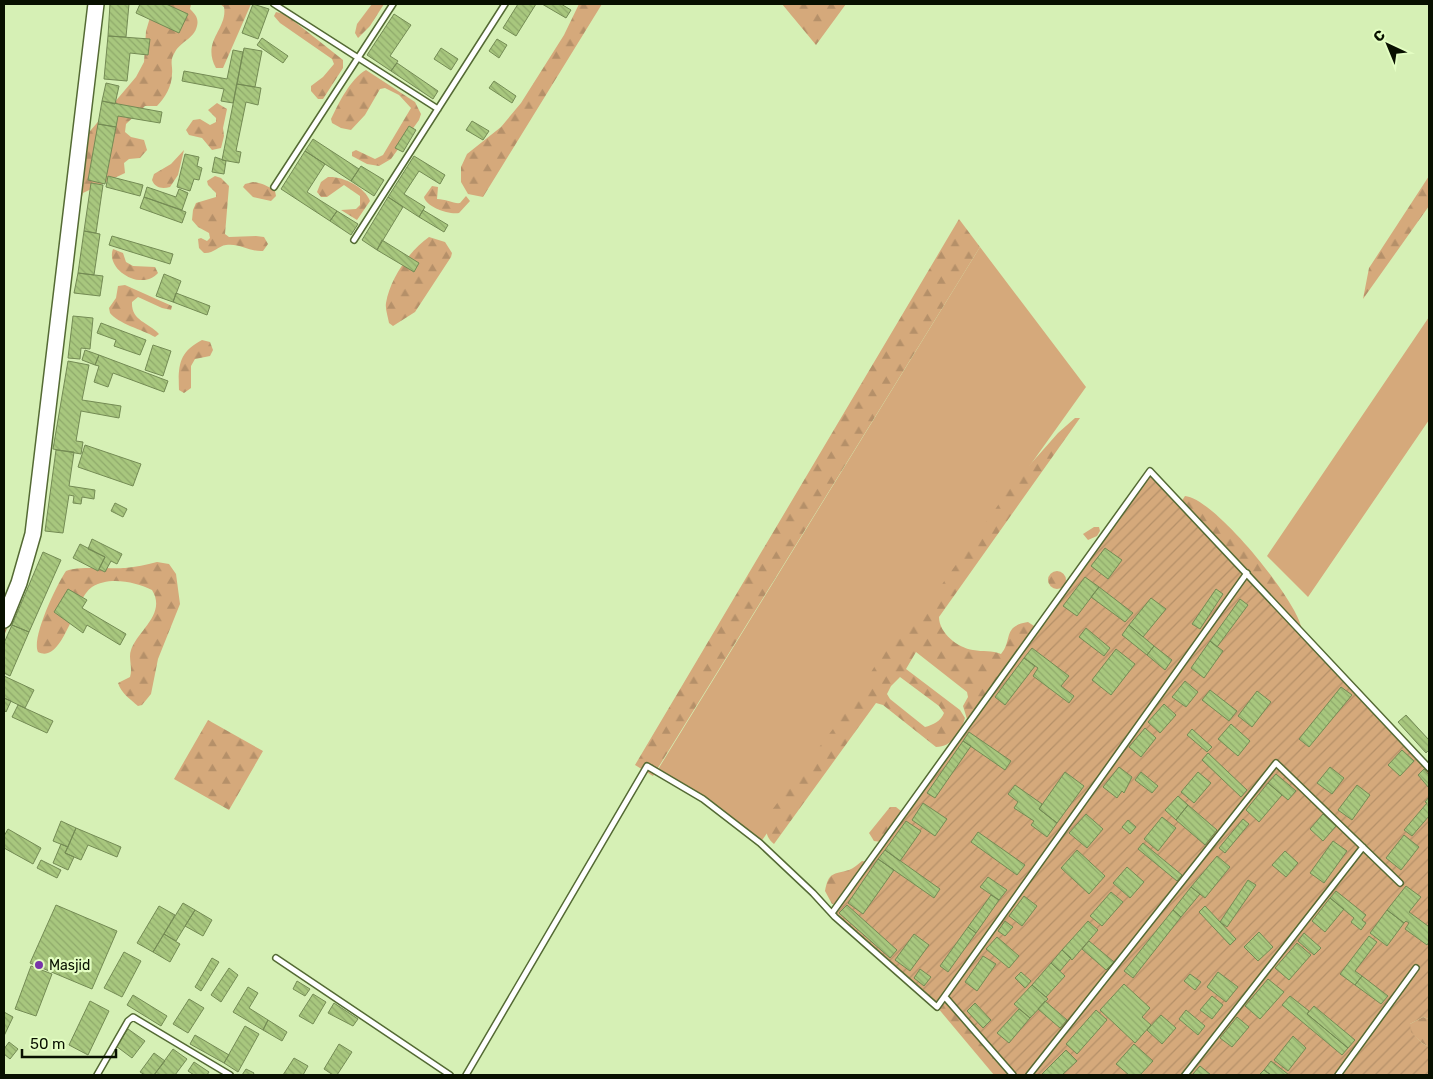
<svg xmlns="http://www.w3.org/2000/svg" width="1433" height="1079" viewBox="0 0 1433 1079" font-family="Rubik,sans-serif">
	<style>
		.grass { fill: #d5a97b }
		.forest { fill: url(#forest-firs); fill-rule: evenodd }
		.garden { fill: url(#garden-furrows) }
		.building { fill: url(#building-back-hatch); stroke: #748b54 }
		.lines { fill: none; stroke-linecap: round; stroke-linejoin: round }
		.service-casing { stroke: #546a34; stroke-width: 8 }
		.secondary-casing { stroke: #546a34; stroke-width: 18 }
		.service { stroke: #fff; stroke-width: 5 }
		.secondary { stroke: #fff; stroke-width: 15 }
		.poi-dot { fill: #7835a9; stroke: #e3fdc2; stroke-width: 2 }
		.labels { text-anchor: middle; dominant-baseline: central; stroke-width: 4.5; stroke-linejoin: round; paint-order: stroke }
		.poi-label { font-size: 14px; fill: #081000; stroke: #e3fdc2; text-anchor: start }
	</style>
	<defs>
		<pattern id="forest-firs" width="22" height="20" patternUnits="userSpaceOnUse" patternTransform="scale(1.25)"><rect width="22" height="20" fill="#d5a97b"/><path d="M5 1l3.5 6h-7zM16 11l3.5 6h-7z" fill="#b59069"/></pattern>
		<pattern id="garden-furrows" width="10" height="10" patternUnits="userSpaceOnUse" patternTransform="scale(1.25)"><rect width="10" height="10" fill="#d5a97b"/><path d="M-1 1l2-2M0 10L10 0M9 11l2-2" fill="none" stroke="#b59069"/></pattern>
		<pattern id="building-back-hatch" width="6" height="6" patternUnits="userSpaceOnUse" patternTransform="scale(1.25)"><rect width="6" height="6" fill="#a8c77e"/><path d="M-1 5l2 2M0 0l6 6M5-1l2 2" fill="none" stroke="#8faa6b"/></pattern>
	</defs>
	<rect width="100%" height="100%" fill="#d6f0b5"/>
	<!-- grass -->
	<path class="grass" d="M 980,247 L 1086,387 L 760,843 L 703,799 L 657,771 Z
		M 1429,317 L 1429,420 L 1308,597 L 1267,556 Z"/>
	<!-- forest -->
	<path class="forest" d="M 154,4 L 191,4 L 190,9 C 195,14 199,18 197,26 C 194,39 181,41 175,52 C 169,61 173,65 172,74 C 172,86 165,98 157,106 L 145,106 L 126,124 L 125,132 L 131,137 L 144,140 L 147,150 L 140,158 L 129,159 L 124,163 L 125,173 L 83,193 L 80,203 L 62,359 L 39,535 L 35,557 L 4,636 L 4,603 L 29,538 L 85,137 L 136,77 L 144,62 L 146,31 Z
		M 220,4 L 251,4 L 223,68 L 216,68 C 201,41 228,29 224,7 Z
		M 372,4 L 384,4 L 370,26 L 358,38 L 355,33 L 357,24 Z
		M 579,4 L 602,4 L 483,197 L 468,194 L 461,182 L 461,167 L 467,154 L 501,127 L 521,103 L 564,35 Z
		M 782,4 L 846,4 L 816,45 Z
		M 276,12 L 285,14 L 343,60 L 343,68 L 323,99 L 318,99 L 311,91 L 311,86 L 323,77 L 334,64 L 332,59 L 280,23 L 274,16 Z
		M 366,70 L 415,102 L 421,114 L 419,120 L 391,159 L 379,166 L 367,164 L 352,156 L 352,152 L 356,150 L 375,159 L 383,155 L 411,108 L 399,95 L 385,88 L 380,89 L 365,115 L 351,130 L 341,128 L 332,123 L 331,119 C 339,103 350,79 366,70 Z
		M 217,103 L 227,109 L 223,128 L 224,136 L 221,148 L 212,150 L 202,138 L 189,135 L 186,130 L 193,120 L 200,119 L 210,125 L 216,122 L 216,118 L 208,110 Z
		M 184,150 L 178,175 L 170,187 C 162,189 155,188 152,180 L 154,174 L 171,164 Z
		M 215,176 L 221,178 L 229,186 L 225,234 L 229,237 L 256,236 L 264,237 L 268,244 L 263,251 C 250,252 240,243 226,245 C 218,246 213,254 204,253 L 199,248 L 198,239 L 201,238 L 207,241 L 210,238 L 209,233 L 198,227 L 192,220 L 193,210 L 196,203 L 216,197 L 216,193 L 208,185 L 207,181 Z
		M 1429,176 L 1429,206 L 1363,299 L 1369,268 Z
		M 328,177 C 343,176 365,187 370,201 L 357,220 L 341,210 L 356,209 L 360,205 L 360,196 L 344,185 L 327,197 L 321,197 L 317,192 L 321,182 Z
		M 253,182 C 262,183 267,186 275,191 L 276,196 L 271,201 L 253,197 L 243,187 L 245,184 Z
		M 432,186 L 438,187 L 437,199 C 446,199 454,204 460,203 L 466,196 L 470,201 L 459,213 C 449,215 426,207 424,197 Z
		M 959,219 L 980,247 L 653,776 L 635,765 Z
		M 429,237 L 445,242 L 452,253 L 451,257 L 415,312 L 393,326 L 389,323 C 388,317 385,309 386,303 C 390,279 409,251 429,237 Z
		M 113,249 L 123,253 L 126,262 L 133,266 L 155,267 L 158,273 C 141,292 105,269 113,249 Z
		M 125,285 L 172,306 L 171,310 L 162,308 L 138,297 L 132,302 C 131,321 148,322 159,334 L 155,337 C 143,330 117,323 110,313 L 109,308 L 116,298 L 118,286 Z
		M 202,340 L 210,342 L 213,350 L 210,356 L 195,359 L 191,366 L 191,388 L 184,393 L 179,390 C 178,365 179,352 202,340 Z
		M 1075,418 L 1080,418 L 939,617 C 939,633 958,648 973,650 C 983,652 992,650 1001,654 C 1013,640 1002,626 1028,622 L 1034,626 L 1037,634 L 972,724 L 967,719 L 963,706 L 968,697 L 967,692 L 916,652 L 906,669 L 960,710 L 965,718 C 961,732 952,747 936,747 L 883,705 L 876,703 L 774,844 C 762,834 766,822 772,810 L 848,709 L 883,653 L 926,607 L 1013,484 L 1058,433 ZM 900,677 L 939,706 L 944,713 C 941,721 933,725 925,727 L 890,699 L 887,694 L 891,686 Z
		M 1185,496 C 1214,498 1294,597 1301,626 L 1295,631 L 1178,507 Z
		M 1094,527 L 1099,527 L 1100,531 L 1097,536 L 1088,540 L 1083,534 Z
		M 157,562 L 169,564 L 176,574 L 180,604 L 158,659 L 151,694 L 142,705 L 138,706 C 130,699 121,693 118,683 L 130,677 C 133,668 128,658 131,650 C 137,631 167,614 152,590 C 136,582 109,576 92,587 C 74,599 63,665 38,652 C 31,638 57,584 66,571 C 76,566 110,569 125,568 C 136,567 146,565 157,562 Z
		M1048 580a9 9 0 1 1 18 0a9 9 0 1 1-18 0Z
		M 208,720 L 263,751 L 229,810 L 174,779 Z
		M 890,807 L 896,807 L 901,811 L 902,818 C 895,829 889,844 874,841 L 869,833 Z
		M 862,861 L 872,863 L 841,904 L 832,904 L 825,891 C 829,871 833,875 849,870 C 854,868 858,864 862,861 Z
		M 945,997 L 1013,1075 L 994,1075 L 937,1007 Z
		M 1423,1017 L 1429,1019 L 1429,1047 L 1422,1043 L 1410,1032 L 1410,1024 Z"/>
	<!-- garden -->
	<path class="garden" d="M 1150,471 L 1429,768 L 1429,1019 L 1423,1017 L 1410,1024 L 1411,1032 L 1422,1043 L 1429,1047 L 1429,1075 L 1013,1075 L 945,998 L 937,1007 L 832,913 Z"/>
	<!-- building -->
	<path class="building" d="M 110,4 L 129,4 L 126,37 L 108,36 Z
		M 140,4 L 166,4 L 188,14 L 179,33 L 136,13 Z
		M 253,4 L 269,9 L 258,39 L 242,33 Z
		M 518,4 L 536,4 L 516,36 L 503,28 Z
		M 542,4 L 561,4 L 571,10 L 566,18 Z
		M 394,14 L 411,25 L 390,56 L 398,61 L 391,71 L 367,55 Z
		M 108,36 L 150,39 L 148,55 L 130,53 L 127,81 L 104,79 Z
		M 262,38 L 288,56 L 283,63 L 257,45 Z
		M 497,39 L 507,45 L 499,58 L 489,51 Z
		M 244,48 L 262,51 L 255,87 L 237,84 Z
		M 441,48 L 458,59 L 451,70 L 434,59 Z
		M 233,50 L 243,52 L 233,103 L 221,101 L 224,89 L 182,81 L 184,71 L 227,79 Z
		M 397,63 L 438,91 L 433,99 L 391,71 Z
		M 494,81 L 516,96 L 512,103 L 489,88 Z
		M 106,83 L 119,86 L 115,104 L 102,101 Z
		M 237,84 L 261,88 L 258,105 L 246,102 L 236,151 L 241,152 L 239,163 L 222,160 Z
		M 102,101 L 162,112 L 160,123 L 118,116 L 116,127 L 98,124 Z
		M 472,121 L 489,131 L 483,140 L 466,130 Z
		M 98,124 L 116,127 L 105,184 L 88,180 Z
		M 409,126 L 416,130 L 403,152 L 395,148 Z
		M 313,139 L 359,169 L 351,181 L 305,151 Z
		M 305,151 L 325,164 L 307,192 L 337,211 L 330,221 L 281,189 Z
		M 185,154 L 199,157 L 197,166 L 202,168 L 199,180 L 194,179 L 190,191 L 177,187 Z
		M 414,156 L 445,175 L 440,184 L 419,171 L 404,194 L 425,207 L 419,217 L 388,197 Z
		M 215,157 L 226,161 L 224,174 L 212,172 Z
		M 361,166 L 384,180 L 374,196 L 351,181 Z
		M 108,176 L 143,185 L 140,196 L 106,187 Z
		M 91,183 L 103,185 L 96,233 L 84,231 Z
		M 147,187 L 176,197 L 179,189 L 188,193 L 182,210 L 144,197 Z
		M 144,197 L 186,212 L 182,223 L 140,208 Z
		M 388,197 L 403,207 L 377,250 L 362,240 Z
		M 423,210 L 448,225 L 444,232 L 419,217 Z
		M 337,211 L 358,224 L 351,235 L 330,221 Z
		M 84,231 L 100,234 L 94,275 L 78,273 Z
		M 112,236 L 173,254 L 170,264 L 109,245 Z
		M 382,240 L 419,263 L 414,272 L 377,250 Z
		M 78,273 L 103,276 L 100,296 L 74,293 Z
		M 164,274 L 181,281 L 173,302 L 156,296 Z
		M 176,293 L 210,306 L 207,315 L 173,302 Z
		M 73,316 L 93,318 L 90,349 L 81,348 L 80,359 L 68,358 Z
		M 101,323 L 146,340 L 140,355 L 114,346 L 116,340 L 97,333 Z
		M 153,345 L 171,351 L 163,376 L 145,370 Z
		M 85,350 L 99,355 L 95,365 L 82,360 Z
		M 99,355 L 168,381 L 164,392 L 113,373 L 108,387 L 94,382 L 99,366 L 95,365 Z
		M 68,361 L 89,365 L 82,400 L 121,406 L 119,418 L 81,411 L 76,441 L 83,442 L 81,454 L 53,449 Z
		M 85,445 L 141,464 L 133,486 L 78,467 Z
		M 56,450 L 74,452 L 69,486 L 95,490 L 94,499 L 82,497 L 81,504 L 73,503 L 74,496 L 69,495 L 63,533 L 45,531 Z
		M 115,503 L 127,509 L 123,517 L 111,511 Z
		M 92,539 L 122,554 L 117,564 L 111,561 L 105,572 L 99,569 L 105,557 L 88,549 Z
		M 80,544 L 105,557 L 98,571 L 73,558 Z
		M 1105,548 L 1122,560 L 1108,579 L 1091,566 Z
		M 43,552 L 61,560 L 29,632 L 12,625 Z
		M 1085,577 L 1099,587 L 1077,616 L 1063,606 Z
		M 1099,587 L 1133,613 L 1125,622 L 1091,597 Z
		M 68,589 L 87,600 L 82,608 L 126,634 L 120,645 L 87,625 L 83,633 L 54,612 Z
		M 1216,589 L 1223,594 L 1200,629 L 1192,624 Z
		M 1151,598 L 1166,609 L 1143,637 L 1129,625 Z
		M 1240,599 L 1248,605 L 1217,647 L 1210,641 Z
		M 12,625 L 29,632 L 10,676 L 4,673 L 4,643 Z
		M 1129,625 L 1154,646 L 1147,655 L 1122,635 Z
		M 1086,628 L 1110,648 L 1104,656 L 1079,637 Z
		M 1210,641 L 1223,651 L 1204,678 L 1191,668 Z
		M 1154,646 L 1172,660 L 1165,670 L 1147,655 Z
		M 1032,648 L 1069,676 L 1061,686 L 1074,696 L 1069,703 L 1033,676 L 1038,668 L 1024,658 Z
		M 1116,649 L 1135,664 L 1111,695 L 1092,680 Z
		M 1024,658 L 1035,666 L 1005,705 L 995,697 Z
		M 4,676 L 34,690 L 25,708 L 4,698 Z
		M 1185,681 L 1198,692 L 1186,707 L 1172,697 Z
		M 1341,687 L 1352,695 L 1309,747 L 1299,739 Z
		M 1210,690 L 1237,711 L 1229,721 L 1202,700 Z
		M 1257,691 L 1271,702 L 1252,727 L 1238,716 Z
		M 4,698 L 11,701 L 6,712 L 4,710 Z
		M 1164,704 L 1176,715 L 1160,733 L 1148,722 Z
		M 18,705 L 53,721 L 47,733 L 12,717 Z
		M 1406,715 L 1429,740 L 1429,750 L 1426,753 L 1398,722 Z
		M 1231,724 L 1250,741 L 1238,756 L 1218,739 Z
		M 1145,728 L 1156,738 L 1141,757 L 1129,747 Z
		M 1192,729 L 1212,747 L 1207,752 L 1187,735 Z
		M 969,732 L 1011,761 L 1005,770 L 963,741 Z
		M 963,741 L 971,746 L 935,798 L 927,793 Z
		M 1402,750 L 1414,761 L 1400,776 L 1388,765 Z
		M 1208,753 L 1247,790 L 1241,797 L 1202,760 Z
		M 1119,767 L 1132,777 L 1124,793 L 1122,791 L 1117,798 L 1103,787 Z
		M 1330,767 L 1344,778 L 1332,794 L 1317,783 Z
		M 1424,769 L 1429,775 L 1429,788 L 1418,775 Z
		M 1065,772 L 1084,786 L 1057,823 L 1039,809 Z
		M 1141,772 L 1158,786 L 1152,793 L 1135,780 Z
		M 1198,772 L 1211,783 L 1194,803 L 1181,792 Z
		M 1276,774 L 1296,791 L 1288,800 L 1268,783 Z
		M 1268,783 L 1282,795 L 1259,822 L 1246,810 Z
		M 1015,785 L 1042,804 L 1039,809 L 1057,823 L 1047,837 L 1031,825 L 1034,821 L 1014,808 L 1018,802 L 1008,794 Z
		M 1357,785 L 1370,795 L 1352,820 L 1338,810 Z
		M 1178,796 L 1188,805 L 1176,820 L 1165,810 Z
		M 1429,797 L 1429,816 L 1412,836 L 1404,830 L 1427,803 L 1425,802 Z
		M 923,803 L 947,819 L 935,836 L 912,820 Z
		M 1188,805 L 1217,830 L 1205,845 L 1176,820 Z
		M 1086,814 L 1103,829 L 1087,848 L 1069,833 Z
		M 1323,814 L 1336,826 L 1323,841 L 1310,829 Z
		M 1162,817 L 1176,828 L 1158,851 L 1144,839 Z
		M 1243,819 L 1249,824 L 1225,853 L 1219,848 Z
		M 1128,820 L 1136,827 L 1130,834 L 1122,827 Z
		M 61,821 L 76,828 L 68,847 L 53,841 Z
		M 906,821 L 921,831 L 900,861 L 885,850 Z
		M 76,828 L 121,847 L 117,857 L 88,845 L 81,860 L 65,853 Z
		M 8,829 L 41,848 L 33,864 L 4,848 L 4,836 Z
		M 978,832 L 1025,865 L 1017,875 L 971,842 Z
		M 1404,835 L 1419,847 L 1401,870 L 1386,858 Z
		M 1333,841 L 1347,851 L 1324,883 L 1310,873 Z
		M 1143,843 L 1182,875 L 1177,881 L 1138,849 Z
		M 61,844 L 68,847 L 65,853 L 74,857 L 68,870 L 53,863 Z
		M 885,850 L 940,889 L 934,898 L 878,859 Z
		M 1077,850 L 1105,876 L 1089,894 L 1061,868 Z
		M 1285,851 L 1298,863 L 1286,877 L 1272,865 Z
		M 1217,856 L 1230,867 L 1205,898 L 1191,887 Z
		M 878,859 L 894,870 L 863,914 L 848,903 Z
		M 41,860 L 61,870 L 57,878 L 37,868 Z
		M 1127,867 L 1144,882 L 1130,898 L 1113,883 Z
		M 988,877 L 1007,890 L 999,900 L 980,887 Z
		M 1248,880 L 1256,885 L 1227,927 L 1220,922 Z
		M 1406,886 L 1421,897 L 1409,912 L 1428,926 L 1429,924 L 1429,942 L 1427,945 L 1405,929 L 1409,923 L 1406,921 L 1404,923 L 1387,910 Z
		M 1191,887 L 1200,894 L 1181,917 L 1173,910 Z
		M 1336,891 L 1366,915 L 1362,920 L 1366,923 L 1361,930 L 1351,922 L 1354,918 L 1330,898 Z
		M 1111,892 L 1123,902 L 1102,926 L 1090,916 Z
		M 991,895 L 999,900 L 976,933 L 968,927 Z
		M 1024,896 L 1037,906 L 1022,926 L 1009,916 Z
		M 1330,898 L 1344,909 L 1325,932 L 1312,921 Z
		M 183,903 L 195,910 L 176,941 L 164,934 Z
		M 56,905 L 117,931 L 92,989 L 30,963 Z
		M 847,905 L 897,950 L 890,958 L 839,913 Z
		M 159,906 L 175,915 L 153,952 L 137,943 Z
		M 1205,906 L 1236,939 L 1230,945 L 1199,912 Z
		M 195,910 L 212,920 L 203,936 L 185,926 Z
		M 1173,910 L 1181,917 L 1133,978 L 1124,971 Z
		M 1387,910 L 1404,923 L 1387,946 L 1370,933 Z
		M 1005,921 L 1013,927 L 1005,936 L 998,931 Z
		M 1088,921 L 1098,930 L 1072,960 L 1062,950 Z
		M 968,927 L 976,933 L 948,972 L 940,966 Z
		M 1259,932 L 1273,947 L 1258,961 L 1244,947 Z
		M 1304,933 L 1321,948 L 1314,955 L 1298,941 Z
		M 164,934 L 180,944 L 170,962 L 153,952 Z
		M 914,934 L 929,945 L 910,971 L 895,960 Z
		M 1369,936 L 1377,942 L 1355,971 L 1362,976 L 1355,985 L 1340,974 Z
		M 997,937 L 1019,956 L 1009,968 L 986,949 Z
		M 1089,941 L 1114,962 L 1106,970 L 1082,949 Z
		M 1297,943 L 1311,955 L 1289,980 L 1275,968 Z
		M 1062,950 L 1071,958 L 1060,971 L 1051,963 Z
		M 124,952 L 141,961 L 122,997 L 104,988 Z
		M 983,956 L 996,964 L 977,991 L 965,982 Z
		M 212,958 L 219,962 L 201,991 L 195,987 Z
		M 1051,963 L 1065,976 L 1046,997 L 1032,985 Z
		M 31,966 L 52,974 L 36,1016 L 15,1009 Z
		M 229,968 L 238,975 L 221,1002 L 211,995 Z
		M 920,969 L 931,977 L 924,986 L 914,978 Z
		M 1021,972 L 1031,981 L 1025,988 L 1015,978 Z
		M 1218,972 L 1238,987 L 1226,1002 L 1207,987 Z
		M 1190,974 L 1201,982 L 1195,990 L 1184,981 Z
		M 1362,976 L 1388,996 L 1381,1004 L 1355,985 Z
		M 1268,979 L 1284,992 L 1260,1019 L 1245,1006 Z
		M 297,981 L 310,989 L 305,996 L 293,989 Z
		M 1124,984 L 1150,1008 L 1142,1017 L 1151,1025 L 1135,1043 L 1100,1010 Z
		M 1032,985 L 1048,999 L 1030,1018 L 1014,1004 Z
		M 248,987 L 258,993 L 249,1008 L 268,1020 L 263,1030 L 233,1012 Z
		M 313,994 L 326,1002 L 313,1024 L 299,1016 Z
		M 133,995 L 167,1016 L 161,1026 L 127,1005 Z
		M 1212,996 L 1223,1005 L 1212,1019 L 1200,1010 Z
		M 1290,996 L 1309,1011 L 1307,1014 L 1348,1048 L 1342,1055 L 1282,1005 Z
		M 189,999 L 204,1008 L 188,1033 L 173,1024 Z
		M 90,1001 L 109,1011 L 88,1055 L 69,1045 Z
		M 1045,1001 L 1067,1020 L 1060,1028 L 1038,1009 Z
		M 334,1003 L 358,1019 L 353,1026 L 328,1013 Z
		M 975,1003 L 991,1020 L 983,1028 L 967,1011 Z
		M 1314,1006 L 1355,1040 L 1348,1048 L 1307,1014 Z
		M 1019,1009 L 1030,1018 L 1009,1043 L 997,1033 Z
		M 1096,1010 L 1107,1020 L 1077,1054 L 1066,1044 Z
		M 1186,1010 L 1205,1026 L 1198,1035 L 1179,1019 Z
		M 4,1012 L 13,1017 L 4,1036 Z
		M 1161,1015 L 1176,1028 L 1162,1044 L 1147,1030 Z
		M 1237,1017 L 1249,1027 L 1232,1047 L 1220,1038 Z
		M 268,1020 L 287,1032 L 282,1041 L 263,1030 Z
		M 245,1026 L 259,1034 L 238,1072 L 224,1063 Z
		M 128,1029 L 145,1041 L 132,1058 L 116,1046 Z
		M 195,1035 L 229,1055 L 224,1063 L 190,1044 Z
		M 1293,1036 L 1306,1048 L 1288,1071 L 1274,1060 Z
		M 9,1042 L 18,1049 L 10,1059 L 4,1054 L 4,1049 Z
		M 339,1044 L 352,1052 L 337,1075 L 333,1075 L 324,1069 Z
		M 1134,1044 L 1153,1061 L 1140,1075 L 1129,1075 L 1116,1064 Z
		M 173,1049 L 187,1059 L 175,1075 L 154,1075 Z
		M 1066,1050 L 1077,1061 L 1062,1075 L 1041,1075 Z
		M 154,1053 L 165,1061 L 154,1075 L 145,1075 L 140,1072 Z
		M 294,1058 L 308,1066 L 303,1075 L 283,1075 Z
		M 1271,1061 L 1289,1075 L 1271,1075 L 1264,1070 Z
		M 194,1062 L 209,1072 L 207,1075 L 194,1075 L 188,1071 Z
		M 1200,1066 L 1211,1075 L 1192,1075 Z
		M 246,1069 L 254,1073 L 253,1075 L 242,1075 Z
		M 1264,1070 L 1271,1075 L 1259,1075 Z"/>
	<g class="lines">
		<!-- service casing -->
		<g class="service-casing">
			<path id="service" d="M 274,4 L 438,109
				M 274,187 L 393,4
				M 354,240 L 505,4
				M 832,913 L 1150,471 L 1429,768
				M 276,958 L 450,1075
				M 945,997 L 1013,1075
				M 97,1075 L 128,1021 L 133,1017 L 230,1075
				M 466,1075 L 647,766 L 703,799 L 760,843 L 813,893 L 835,917 L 937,1007 L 1247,573
				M 1029,1075 L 1276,763 L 1400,883
				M 1185,1075 L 1363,847
				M 1338,1075 L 1416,968"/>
		</g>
		<!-- secondary casing -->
		<g class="secondary-casing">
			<path id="secondary" d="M 4,620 L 19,583 L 33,534 L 96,4"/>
		</g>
		<!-- service -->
		<use href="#service" class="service"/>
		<!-- secondary -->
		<use href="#secondary" class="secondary"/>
	</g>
	<!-- markers -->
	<circle class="poi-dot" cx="39" cy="965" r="5"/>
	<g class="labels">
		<!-- poi labels -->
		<g class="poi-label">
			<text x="49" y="965">Masjid</text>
		</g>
	</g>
	<!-- border -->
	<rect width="1433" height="1079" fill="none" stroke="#081000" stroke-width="10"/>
	<!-- north arrow -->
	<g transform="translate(1388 45) rotate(316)" stroke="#e3fdc2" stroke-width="4" paint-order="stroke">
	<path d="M0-4L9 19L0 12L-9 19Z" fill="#081000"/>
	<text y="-8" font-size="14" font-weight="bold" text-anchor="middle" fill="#081000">С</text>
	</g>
	<!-- scale -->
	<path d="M22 1049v8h94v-8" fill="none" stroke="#081000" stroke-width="2.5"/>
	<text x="30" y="1049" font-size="15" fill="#081000" stroke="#e3fdc2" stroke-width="4" paint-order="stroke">50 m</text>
</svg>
